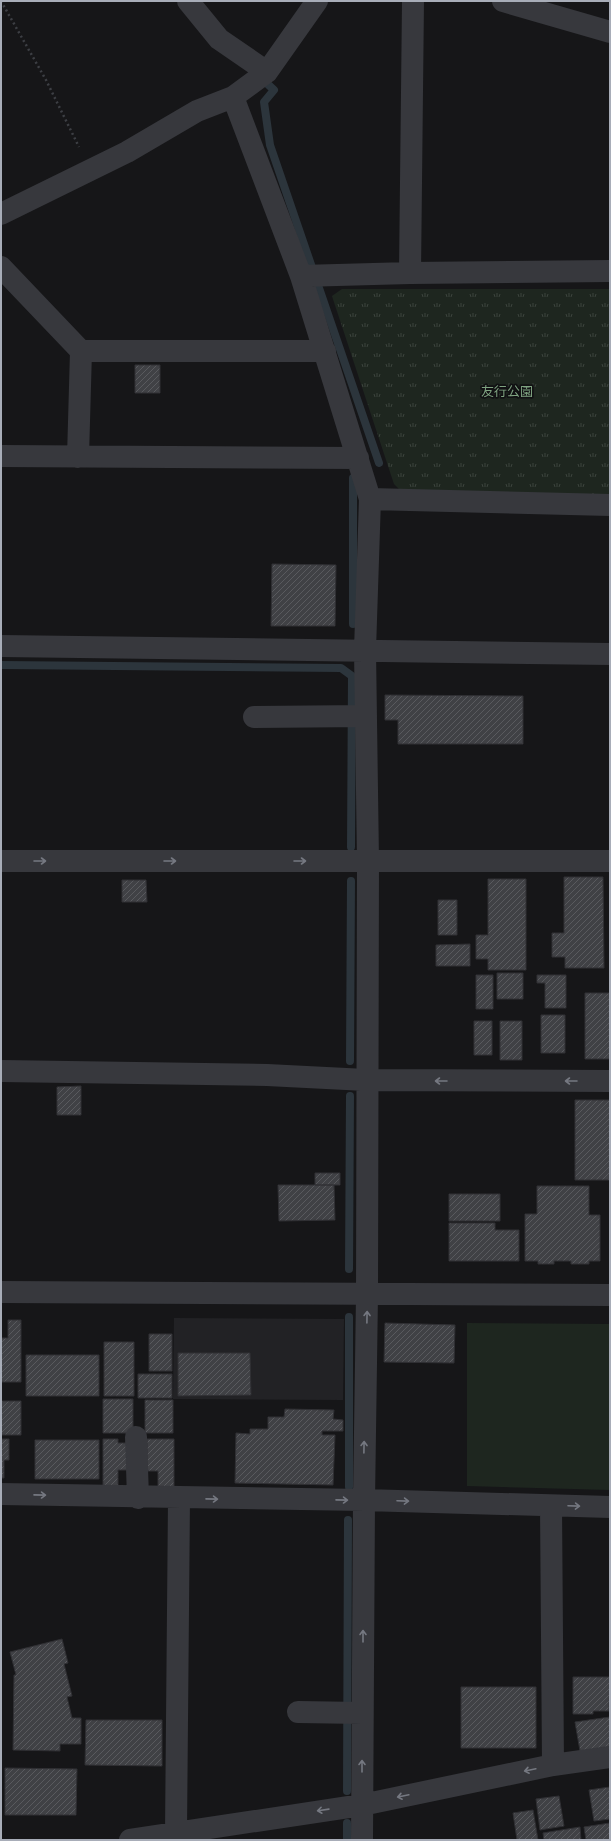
<svg xmlns="http://www.w3.org/2000/svg" width="611" height="1841" viewBox="0 0 611 1841" font-family="'Source Sans 3','Noto Sans JP',sans-serif">
	<style>
		.built { fill: #222225 }
		.grass { fill: url(#grass-tufts) }
		.garden { fill: #1e261f }
		.lines { fill: none; stroke-linecap: round; stroke-linejoin: round }
		.stream { stroke: #2c353c; stroke-width: 8 }
		.building { fill: url(#building-hatch); stroke: #303034 }
		.path { stroke: #3d3f44; stroke-width: 2.5; stroke-dasharray: 2 3; stroke-linecap: butt }
		.minor { stroke: #37383d; stroke-width: 22 }
		.oneway { stroke: #757881 }
		.labels { text-anchor: middle; dominant-baseline: central; stroke-width: 3.5; stroke-linejoin: round; paint-order: stroke }
		.park-label { font-size: 13px; fill: #7fa381; stroke: #111113 }
	</style>
	<defs>
		<pattern id="grass-tufts" width="24" height="20" patternUnits="userSpaceOnUse"><rect width="24" height="20" fill="#1e261f"/><path d="M3 7l-1-3M5 7V3M7 7l1-3M15 17l-1-3M17 17v-4M19 17l1-3" fill="none" stroke="#3c433d"/></pattern>
		<pattern id="building-hatch" width="6" height="6" patternUnits="userSpaceOnUse"><rect width="6" height="6" fill="#404145"/><path d="M-1 1l2-2M0 6l6-6M5 7l2-2" fill="none" stroke="#595a5e"/></pattern>
	</defs>
	<rect width="100%" height="100%" fill="#161618"/>
	<!-- built -->
	<path class="built" d="M 174,1318 L 344,1319 L 343,1400 L 173,1399 Z"/>
	<!-- grass -->
	<path class="grass" d="M 342,289 L 610,289 L 610,496 L 401,491 L 394,484 L 332,296 Z"/>
	<!-- garden -->
	<path class="garden" d="M 467,1323 L 610,1324 L 610,1490 L 467,1486 Z"/>
	<g class="lines">
		<!-- stream -->
		<path class="stream" d="M 260,77 L 274,90 L 264,102 L 270,145 L 379,463
			M 353,624 L 353,478
			M 1,665 L 341,668 L 352,676 L 351,847
			M 350,1061 L 351,881
			M 349,1269 L 350,1096
			M 349,1487 L 349,1317
			M 347,1791 L 348,1520
			M 347,1840 L 347,1823"/>
	</g>
	<!-- building -->
	<path class="building" d="M 135,365 L 160,365 L 160,393 L 135,393 Z
		M 272,564 L 336,565 L 335,626 L 271,626 Z
		M 385,695 L 523,696 L 523,744 L 398,744 L 398,720 L 385,720 Z
		M 564,877 L 603,877 L 604,968 L 565,968 L 565,957 L 552,957 L 552,933 L 564,933 Z
		M 488,879 L 526,879 L 526,970 L 488,970 L 488,959 L 476,959 L 476,935 L 488,935 Z
		M 122,880 L 146,880 L 147,902 L 122,902 Z
		M 438,900 L 457,900 L 457,935 L 438,935 Z
		M 470,944 L 470,966 L 436,966 L 436,945 Z
		M 497,973 L 523,973 L 523,999 L 497,999 Z
		M 476,975 L 493,975 L 493,1009 L 476,1009 Z
		M 537,975 L 566,975 L 566,1008 L 545,1008 L 545,983 L 537,983 Z
		M 585,993 L 610,993 L 610,1059 L 585,1059 Z
		M 541,1015 L 565,1015 L 565,1053 L 541,1053 Z
		M 474,1021 L 492,1021 L 492,1055 L 474,1055 Z
		M 500,1021 L 522,1021 L 522,1060 L 500,1060 Z
		M 81,1086 L 81,1115 L 57,1115 L 57,1087 Z
		M 575,1100 L 610,1100 L 610,1180 L 575,1180 Z
		M 315,1173 L 340,1173 L 340,1185 L 315,1185 Z
		M 278,1185 L 334,1185 L 335,1220 L 279,1221 Z
		M 537,1186 L 589,1186 L 589,1215 L 600,1215 L 600,1261 L 589,1261 L 589,1264 L 571,1264 L 571,1261 L 554,1261 L 554,1264 L 538,1264 L 538,1261 L 525,1261 L 525,1214 L 537,1214 Z
		M 449,1194 L 500,1194 L 500,1221 L 449,1221 Z
		M 449,1223 L 495,1223 L 495,1230 L 519,1230 L 519,1261 L 449,1261 Z
		M 8,1320 L 21,1320 L 21,1382 L 1,1382 L 1,1338 L 8,1338 Z
		M 385,1323 L 455,1325 L 454,1363 L 384,1362 Z
		M 149,1334 L 172,1334 L 172,1371 L 149,1371 Z
		M 104,1342 L 134,1342 L 134,1396 L 104,1396 Z
		M 178,1353 L 250,1353 L 251,1395 L 178,1396 Z
		M 26,1355 L 99,1355 L 99,1396 L 26,1396 Z
		M 138,1374 L 172,1374 L 172,1398 L 138,1398 Z
		M 103,1399 L 133,1399 L 133,1433 L 103,1433 Z
		M 145,1400 L 173,1400 L 173,1433 L 145,1433 Z
		M 1,1401 L 21,1401 L 21,1435 L 1,1435 Z
		M 285,1409 L 334,1410 L 333,1419 L 343,1420 L 343,1431 L 322,1431 L 322,1435 L 335,1435 L 333,1485 L 235,1483 L 236,1433 L 250,1434 L 250,1429 L 268,1429 L 268,1417 L 284,1417 Z
		M 1,1439 L 9,1439 L 9,1460 L 4,1460 L 4,1478 L 1,1478 Z
		M 103,1439 L 118,1439 L 118,1443 L 128,1443 L 128,1470 L 118,1470 L 118,1487 L 103,1487 Z
		M 147,1439 L 174,1439 L 174,1489 L 158,1489 L 158,1471 L 147,1471 Z
		M 35,1440 L 99,1440 L 99,1479 L 35,1479 Z
		M 62,1639 L 68,1663 L 64,1664 L 72,1696 L 67,1697 L 72,1718 L 81,1718 L 81,1744 L 60,1744 L 60,1751 L 13,1750 L 14,1675 L 16,1675 L 10,1652 Z
		M 573,1677 L 610,1677 L 609,1711 L 593,1711 L 593,1714 L 573,1714 Z
		M 461,1687 L 536,1687 L 536,1748 L 461,1748 Z
		M 610,1717 L 610,1747 L 580,1751 L 575,1722 Z
		M 86,1720 L 162,1720 L 162,1766 L 85,1765 Z
		M 5,1768 L 77,1769 L 76,1815 L 5,1815 Z
		M 610,1787 L 610,1819 L 594,1821 L 589,1790 Z
		M 559,1796 L 564,1826 L 540,1830 L 536,1799 Z
		M 533,1810 L 538,1840 L 517,1840 L 513,1813 Z
		M 610,1823 L 610,1840 L 586,1840 L 584,1827 Z
		M 580,1827 L 581,1840 L 544,1840 L 543,1833 Z"/>
	<g class="lines">
		<!-- path -->
		<path class="path" d="M 1,1 L 46,80 L 79,147"/>
		<!-- minor -->
		<path class="minor" d="M 188,1 L 219,39 L 267,72
			M 503,1 L 610,32
			M 233,97 L 301,276 L 370,499 L 365,650 L 368,861 L 367,1295 L 364,1500 L 362,1840
			M 1,214 L 127,152 L 197,111 L 233,97 L 267,72 L 317,1
			M 1,267 L 81,351 L 78,457
			M 410,273 L 413,1
			M 301,276 L 410,273 L 610,271
			M 81,351 L 325,351
			M 1,456 L 358,458
			M 370,499 L 610,505
			M 1,646 L 610,654
			M 254,717 L 366,716
			M 1,861 L 610,861
			M 1,1071 L 267,1075 L 366,1080 L 610,1081
			M 1,1292 L 610,1295
			M 136,1437 L 138,1498
			M 1,1494 L 364,1500 L 610,1507
			M 551,1506 L 553,1765
			M 298,1712 L 362,1713
			M 176,1832 L 179,1499
			M 130,1840 L 362,1805 L 553,1765 L 610,1757"/>
	</g>
	<!-- one-way arrows -->
	<defs><path id="oneway-shaft" d="M-6 0H5M1.5-3L5.5 0L1.5 3" fill="none" stroke-width="1.6" stroke-linecap="round" stroke-linejoin="round"/></defs>
	<g class="oneway">
		<use href="#oneway-shaft" transform="translate(40 861)"/>
		<use href="#oneway-shaft" transform="translate(170 861)"/>
		<use href="#oneway-shaft" transform="translate(300 861)"/>
		<use href="#oneway-shaft" transform="translate(441 1081) rotate(-180)"/>
		<use href="#oneway-shaft" transform="translate(571 1081) rotate(180)"/>
		<use href="#oneway-shaft" transform="translate(367 1317) rotate(-89)"/>
		<use href="#oneway-shaft" transform="translate(364 1447) rotate(-89)"/>
		<use href="#oneway-shaft" transform="translate(40 1495) rotate(1)"/>
		<use href="#oneway-shaft" transform="translate(212 1499) rotate(1)"/>
		<use href="#oneway-shaft" transform="translate(342 1500) rotate(1)"/>
		<use href="#oneway-shaft" transform="translate(403 1501) rotate(2)"/>
		<use href="#oneway-shaft" transform="translate(574 1506) rotate(2)"/>
		<use href="#oneway-shaft" transform="translate(363 1636) rotate(-90)"/>
		<use href="#oneway-shaft" transform="translate(362 1766) rotate(-90)"/>
		<use href="#oneway-shaft" transform="translate(530 1770) rotate(168)"/>
		<use href="#oneway-shaft" transform="translate(403 1796) rotate(168)"/>
		<use href="#oneway-shaft" transform="translate(323 1810) rotate(172)"/>
	</g>
	<g class="labels">
		<!-- park labels -->
		<g class="park-label">
			<text x="507" y="392">友行公園</text>
		</g>
	</g>
	<!-- border -->
	<rect width="611" height="1841" fill="none" stroke="#a8adb8" stroke-width="4"/>
</svg>
